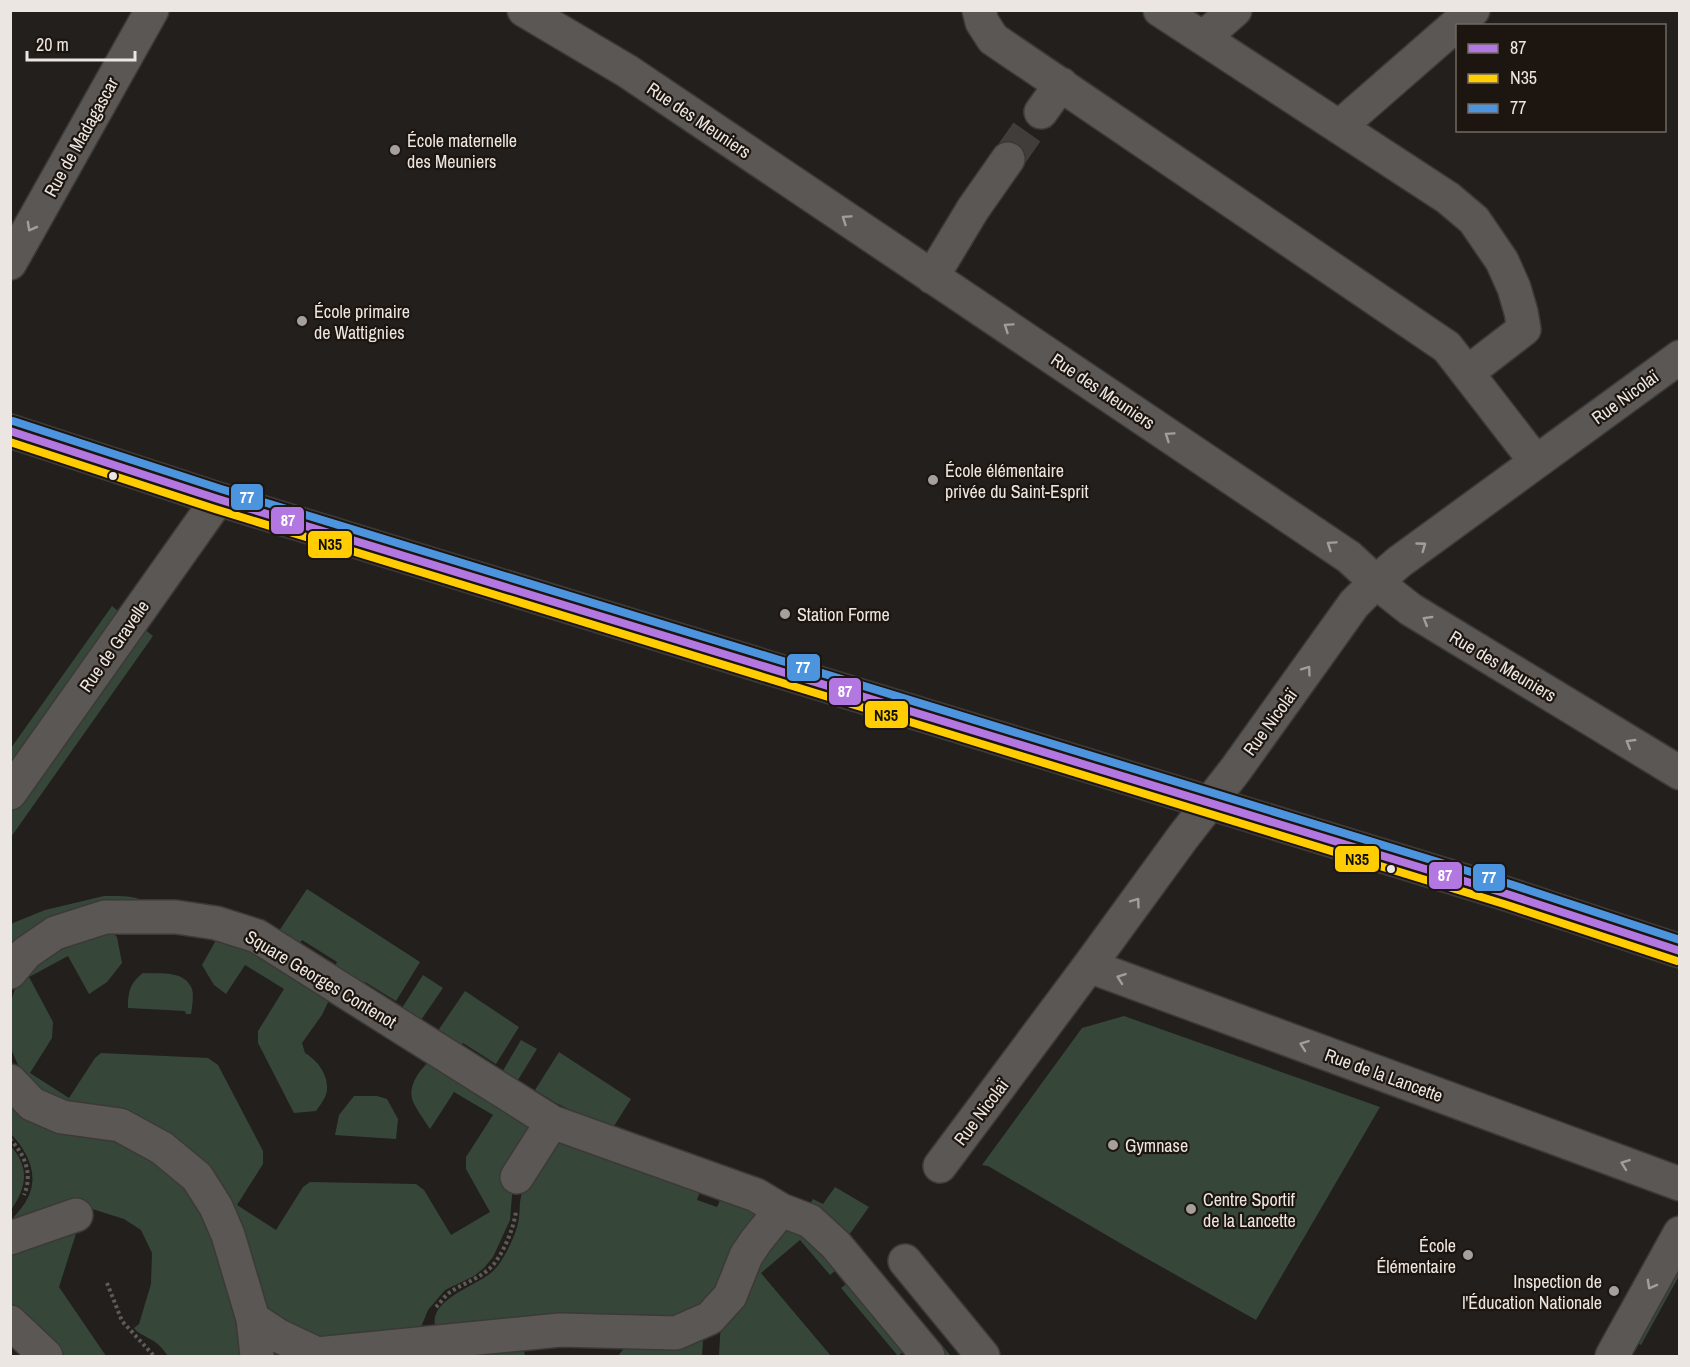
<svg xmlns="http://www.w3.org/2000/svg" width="1690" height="1367" viewBox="0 0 1690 1367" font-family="'Archivo Narrow',sans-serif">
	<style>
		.green { fill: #36473a }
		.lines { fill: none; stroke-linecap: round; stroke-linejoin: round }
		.minor-tunnel { stroke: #403d3a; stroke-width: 33; stroke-dasharray: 33 16; stroke-linecap: butt }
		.minor-casing { stroke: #3c3937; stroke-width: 36 }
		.path { stroke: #5e5b58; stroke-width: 4; stroke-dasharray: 3 3; stroke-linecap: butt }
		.minor { stroke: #5a5755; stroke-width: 33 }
		.bus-1-casing { stroke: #1d150f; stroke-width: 12 }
		.bus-2-casing { stroke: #1d150f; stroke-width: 12 }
		.bus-3-casing { stroke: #1d150f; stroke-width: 12 }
		.bus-1 { stroke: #b377e1; stroke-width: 8 }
		.bus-2 { stroke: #ffcd02; stroke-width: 8 }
		.bus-3 { stroke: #4c94de; stroke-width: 8 }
		.oneway { stroke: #a39e9c }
		.poi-dot { fill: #a5a09d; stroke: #1d150f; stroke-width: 2 }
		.bus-dot { fill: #ece6e2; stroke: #1d150f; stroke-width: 2 }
		.labels { text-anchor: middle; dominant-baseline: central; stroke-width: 4.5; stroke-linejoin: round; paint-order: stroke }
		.street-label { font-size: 18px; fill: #ece6e2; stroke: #1d150f }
		.poi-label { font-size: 18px; fill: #ece6e2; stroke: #1d150f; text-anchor: start }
		.line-badge { stroke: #1d150f; stroke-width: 2 }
		.badge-label { font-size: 16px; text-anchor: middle; font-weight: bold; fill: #fff }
		.pale-badge-label { font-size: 16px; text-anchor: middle; font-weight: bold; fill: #111 }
	</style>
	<rect width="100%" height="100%" fill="#221f1c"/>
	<!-- green -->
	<path class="green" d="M 112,606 L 125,617 L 11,780 L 11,748 Z
		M 138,624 L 153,636 L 11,837 L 11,804 Z
		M 307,889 L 420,962 L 396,1001 L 365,982 L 357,992 L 331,976 L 337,962 L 302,940 L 296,950 L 275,937 Z
		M 104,896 C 121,896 136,895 151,904 L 11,958 L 11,925 L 13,923 L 45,910 Z
		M 107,927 L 117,937 L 122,963 L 107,982 L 89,994 L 68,956 L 29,977 L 53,1022 L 52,1038 L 30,1073 L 69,1098 L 95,1058 L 101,1053 L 208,1058 L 218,1065 L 263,1151 L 263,1164 L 237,1205 L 276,1230 L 303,1187 L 310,1182 L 416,1184 L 424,1190 L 451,1235 L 490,1212 L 466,1169 L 466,1157 L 493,1115 L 454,1092 L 430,1129 C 425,1121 415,1108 412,1099 C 408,1083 423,1066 434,1057 L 536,1127 L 517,1184 L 512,1195 L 510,1220 L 493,1257 L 484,1268 L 474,1276 L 445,1290 L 428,1310 L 419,1332 L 335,1343 L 271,1319 L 205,1174 L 57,1105 L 23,1077 L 12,1051 L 10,1005 L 17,982 L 32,962 Z
		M 220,933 L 252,945 L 329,1000 L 322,1015 L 302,1043 L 305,1053 C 317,1060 328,1074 327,1089 C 327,1097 320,1105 316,1111 L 294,1113 L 258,1043 L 258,1031 L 284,989 L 245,965 L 226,994 L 214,985 L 202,965 Z
		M 143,973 C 160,974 185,970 192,989 C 194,996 192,1007 191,1014 L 186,1014 L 185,1011 L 128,1008 C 128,992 130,983 143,973 Z
		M 423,975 L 443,988 L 421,1020 L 402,1008 Z
		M 465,991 L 519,1027 L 496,1064 L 463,1043 L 455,1052 L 433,1038 Z
		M 1124,1016 L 1380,1107 L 1256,1320 L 1137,1253 L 988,1166 L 982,1165 L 1082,1028 Z
		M 521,1040 L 537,1049 L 513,1088 L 498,1079 Z
		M 559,1052 L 631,1099 L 609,1134 L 587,1118 L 556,1103 L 535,1090 Z
		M 354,1096 L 377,1096 L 387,1099 L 398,1119 L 396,1139 L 335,1135 L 339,1115 Z
		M 11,1097 L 125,1141 L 170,1168 L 205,1214 L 252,1356 L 168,1356 C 163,1349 158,1343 150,1339 C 144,1335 138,1334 134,1328 L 139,1324 L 151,1284 L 152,1253 L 141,1230 L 124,1219 L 70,1202 L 10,1222 C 15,1215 21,1209 25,1203 C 41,1178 29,1153 11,1134 Z
		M 560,1139 L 701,1189 L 697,1200 L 717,1207 L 722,1196 L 759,1210 L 730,1279 L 690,1320 L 436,1330 C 435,1326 434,1321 435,1317 C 440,1296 477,1285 492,1272 C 502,1264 516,1235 518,1223 C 521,1213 518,1201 523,1191 C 532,1173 549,1155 560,1139 Z
		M 10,1145 C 30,1167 27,1187 11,1210 Z
		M 835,1187 L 869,1207 L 849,1235 L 951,1356 L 943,1356 L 807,1209 L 813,1199 L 823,1204 Z
		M 80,1221 L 59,1287 L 106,1356 L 65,1356 L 11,1303 L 10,1245 Z
		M 785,1228 L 798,1228 L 840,1267 L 830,1275 L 800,1240 L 761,1273 L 831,1356 L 719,1356 L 721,1320 L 753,1263 Z
		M 1679,1250 L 1679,1276 L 1641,1345 L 1631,1339 Z
		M 851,1280 L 908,1348 L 898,1356 L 841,1288 Z
		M 698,1334 L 703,1341 L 702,1356 L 618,1356 L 625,1347 Z
		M 518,1342 L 524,1350 L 525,1356 L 407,1356 Z"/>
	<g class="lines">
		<!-- minor-tunnel -->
		<path class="minor-tunnel" d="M 1008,159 L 1041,112"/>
		<!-- minor casing -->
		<g class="minor-casing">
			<path id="minor" d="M 524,10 L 627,71 L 1349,557 L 1376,582 L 1410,609 L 1680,773
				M 979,10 L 982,22 L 993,39 L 1447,347 L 1536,462
				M 1160,10 L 1448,198 L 1474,220 L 1502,261 L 1514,288 L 1521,312 L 1524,329 L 1467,373
				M 1203,38 L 1235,10
				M 1041,112 L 1061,84
				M 1339,127 L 1473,10
				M 10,263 L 152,10
				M 932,277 L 973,209 L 1008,159
				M 10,431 L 218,499 L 1507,894 L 1680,951
				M 10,793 L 218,499
				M 1089,966 L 1680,1184
				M 10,972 L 26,953 L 55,933 L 105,917 L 176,917 L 216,923 L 257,936 L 552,1122
				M 10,1081 L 32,1104 L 62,1117 L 120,1125 L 162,1148 L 197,1177 L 216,1207 L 228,1235 L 253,1319 L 257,1356
				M 940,1166 L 1089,966 L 1183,837 L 1236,769 L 1354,604 L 1376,582 L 1399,562 L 1680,357
				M 517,1177 L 552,1122 L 756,1195 L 781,1210 L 810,1221 L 836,1245 L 928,1356
				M 10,1238 L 76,1215
				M 905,1261 L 983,1356
				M 253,1319 L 279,1336 L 317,1354 L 560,1330 L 676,1333 L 710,1318 L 730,1296 L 746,1256 L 756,1241 L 781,1210
				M 10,1322 L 46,1356
				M 1612,1356 L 1680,1233"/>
		</g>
		<!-- path -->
		<path class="path" d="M 10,1139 C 25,1155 33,1174 24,1195
			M 107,1283 L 122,1321 L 154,1356
			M 436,1307 C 440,1303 444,1297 449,1293 C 461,1284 477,1280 489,1269 C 502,1258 514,1228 516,1211"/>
		<!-- minor -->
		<use href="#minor" class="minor"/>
		<!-- bus-1 casing -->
		<g class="bus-1-casing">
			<path id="bus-1" d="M 10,431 L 218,499 L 1507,894 L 1680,951"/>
		</g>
		<!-- bus-2 casing -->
		<g class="bus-2-casing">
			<path id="bus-2" d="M 10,442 L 215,509 L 1504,904 L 1677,961"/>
		</g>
		<!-- bus-3 casing -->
		<g class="bus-3-casing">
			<path id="bus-3" d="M 13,421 L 221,489 L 1510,884 L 1680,940"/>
		</g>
		<!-- bus-1 -->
		<use href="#bus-1" class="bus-1"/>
		<!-- bus-2 -->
		<use href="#bus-2" class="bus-2"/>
		<!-- bus-3 -->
		<use href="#bus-3" class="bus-3"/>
	</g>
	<!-- one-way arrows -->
	<defs><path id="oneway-chevron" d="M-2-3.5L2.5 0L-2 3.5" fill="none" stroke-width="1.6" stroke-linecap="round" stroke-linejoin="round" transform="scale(1.5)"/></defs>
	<g class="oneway">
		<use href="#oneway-chevron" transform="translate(846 219) rotate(-146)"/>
		<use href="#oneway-chevron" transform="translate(31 227) rotate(119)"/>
		<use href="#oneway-chevron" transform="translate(1008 327) rotate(-146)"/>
		<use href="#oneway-chevron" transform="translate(1169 436) rotate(-146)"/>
		<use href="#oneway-chevron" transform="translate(1331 545) rotate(-146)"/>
		<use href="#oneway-chevron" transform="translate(1422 546) rotate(-36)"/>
		<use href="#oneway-chevron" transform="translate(1427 620) rotate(-149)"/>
		<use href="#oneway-chevron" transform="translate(1307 670) rotate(-54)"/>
		<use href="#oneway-chevron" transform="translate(1630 743) rotate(-149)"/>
		<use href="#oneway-chevron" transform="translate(1136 902) rotate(-54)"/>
		<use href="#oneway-chevron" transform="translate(1121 978) rotate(-160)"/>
		<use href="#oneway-chevron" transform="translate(1304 1045) rotate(-160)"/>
		<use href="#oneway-chevron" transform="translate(1625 1164) rotate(-160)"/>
		<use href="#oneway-chevron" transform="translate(1651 1285) rotate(119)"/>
	</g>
	<!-- markers -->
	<g class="poi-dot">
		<circle cx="395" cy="150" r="6"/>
		<circle cx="302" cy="321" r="6"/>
		<circle cx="933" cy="480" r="6"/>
		<circle cx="785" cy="614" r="6"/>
		<circle cx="1113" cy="1145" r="6"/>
		<circle cx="1191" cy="1209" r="6"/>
		<circle cx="1468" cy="1255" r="6"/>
		<circle cx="1614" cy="1291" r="6"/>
	</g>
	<g class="bus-dot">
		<circle cx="113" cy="476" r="5"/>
		<circle cx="1391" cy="869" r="5"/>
	</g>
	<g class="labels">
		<!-- street labels -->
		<g class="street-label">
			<text transform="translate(699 120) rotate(34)">Rue des Meuniers</text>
			<text transform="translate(81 137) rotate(-61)">Rue de Madagascar</text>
			<text transform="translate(1103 391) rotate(34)">Rue des Meuniers</text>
			<text transform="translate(1625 397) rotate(-36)">Rue Nicolaï</text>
			<text transform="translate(114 646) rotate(-55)">Rue de Gravelle</text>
			<text transform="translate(1503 666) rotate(31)">Rue des Meuniers</text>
			<text transform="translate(1270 722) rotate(-54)">Rue Nicolaï</text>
			<text transform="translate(321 979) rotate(31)">Square Georges Contenot</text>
			<text transform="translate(1384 1075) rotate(20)">Rue de la Lancette</text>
			<text transform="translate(981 1112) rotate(-53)">Rue Nicolaï</text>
		</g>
		<!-- poi labels -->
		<g class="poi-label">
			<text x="407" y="140">École maternelle<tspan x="407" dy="21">des Meuniers</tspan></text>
			<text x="314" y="311">École primaire<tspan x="314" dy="21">de Wattignies</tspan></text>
			<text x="945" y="470">École élémentaire<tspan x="945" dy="21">privée du Saint-Esprit</tspan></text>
			<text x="797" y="614">Station Forme</text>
			<text x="1125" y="1145">Gymnase</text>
			<text x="1203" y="1199">Centre Sportif<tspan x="1203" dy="21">de la Lancette</tspan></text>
			<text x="1456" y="1245" text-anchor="end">École<tspan x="1456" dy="21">Élémentaire</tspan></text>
			<text x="1602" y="1281" text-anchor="end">Inspection de<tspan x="1602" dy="21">l'Éducation Nationale</tspan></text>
		</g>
	</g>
	<g class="line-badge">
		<rect x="230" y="483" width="34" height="28" rx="6" fill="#4c94de"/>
		<rect x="270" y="506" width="35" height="29" rx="6" fill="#b377e1"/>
		<rect x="307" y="530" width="46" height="29" rx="6" fill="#ffcd02"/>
		<rect x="786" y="653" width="35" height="29" rx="6" fill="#4c94de"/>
		<rect x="828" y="677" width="34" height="29" rx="6" fill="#b377e1"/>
		<rect x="864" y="700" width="45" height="29" rx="6" fill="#ffcd02"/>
		<rect x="1334" y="845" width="46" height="28" rx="6" fill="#ffcd02"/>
		<rect x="1428" y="861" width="35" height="29" rx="6" fill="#b377e1"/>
		<rect x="1472" y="863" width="34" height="29" rx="6" fill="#4c94de"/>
	</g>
	<g class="badge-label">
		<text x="247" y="503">77</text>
		<text x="288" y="526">87</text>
		<text x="803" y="673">77</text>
		<text x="845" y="697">87</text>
		<text x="1445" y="881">87</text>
		<text x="1489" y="883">77</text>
	</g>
	<g class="pale-badge-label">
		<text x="330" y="550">N35</text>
		<text x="886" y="721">N35</text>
		<text x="1357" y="865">N35</text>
	</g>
	<!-- border -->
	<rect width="1690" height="1367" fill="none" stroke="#ece6e2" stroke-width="24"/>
	<!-- legend -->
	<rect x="1456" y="24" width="210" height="108" fill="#1d150f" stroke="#706963" stroke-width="1.5"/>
	<rect x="1468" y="44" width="30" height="9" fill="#b377e1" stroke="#706963" stroke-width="1.5"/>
	<text x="1510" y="54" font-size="18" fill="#ece6e2">87</text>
	<rect x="1468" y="74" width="30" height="9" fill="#ffcd02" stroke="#706963" stroke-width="1.5"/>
	<text x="1510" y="84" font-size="18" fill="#ece6e2">N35</text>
	<rect x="1468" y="104" width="30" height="9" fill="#4c94de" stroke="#706963" stroke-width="1.5"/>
	<text x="1510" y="114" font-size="18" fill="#ece6e2">77</text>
	<!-- scale -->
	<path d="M27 51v9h108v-9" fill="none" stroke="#ece6e2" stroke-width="3"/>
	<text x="36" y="51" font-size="18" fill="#ece6e2" stroke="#1d150f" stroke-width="4.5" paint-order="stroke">20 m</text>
</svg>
